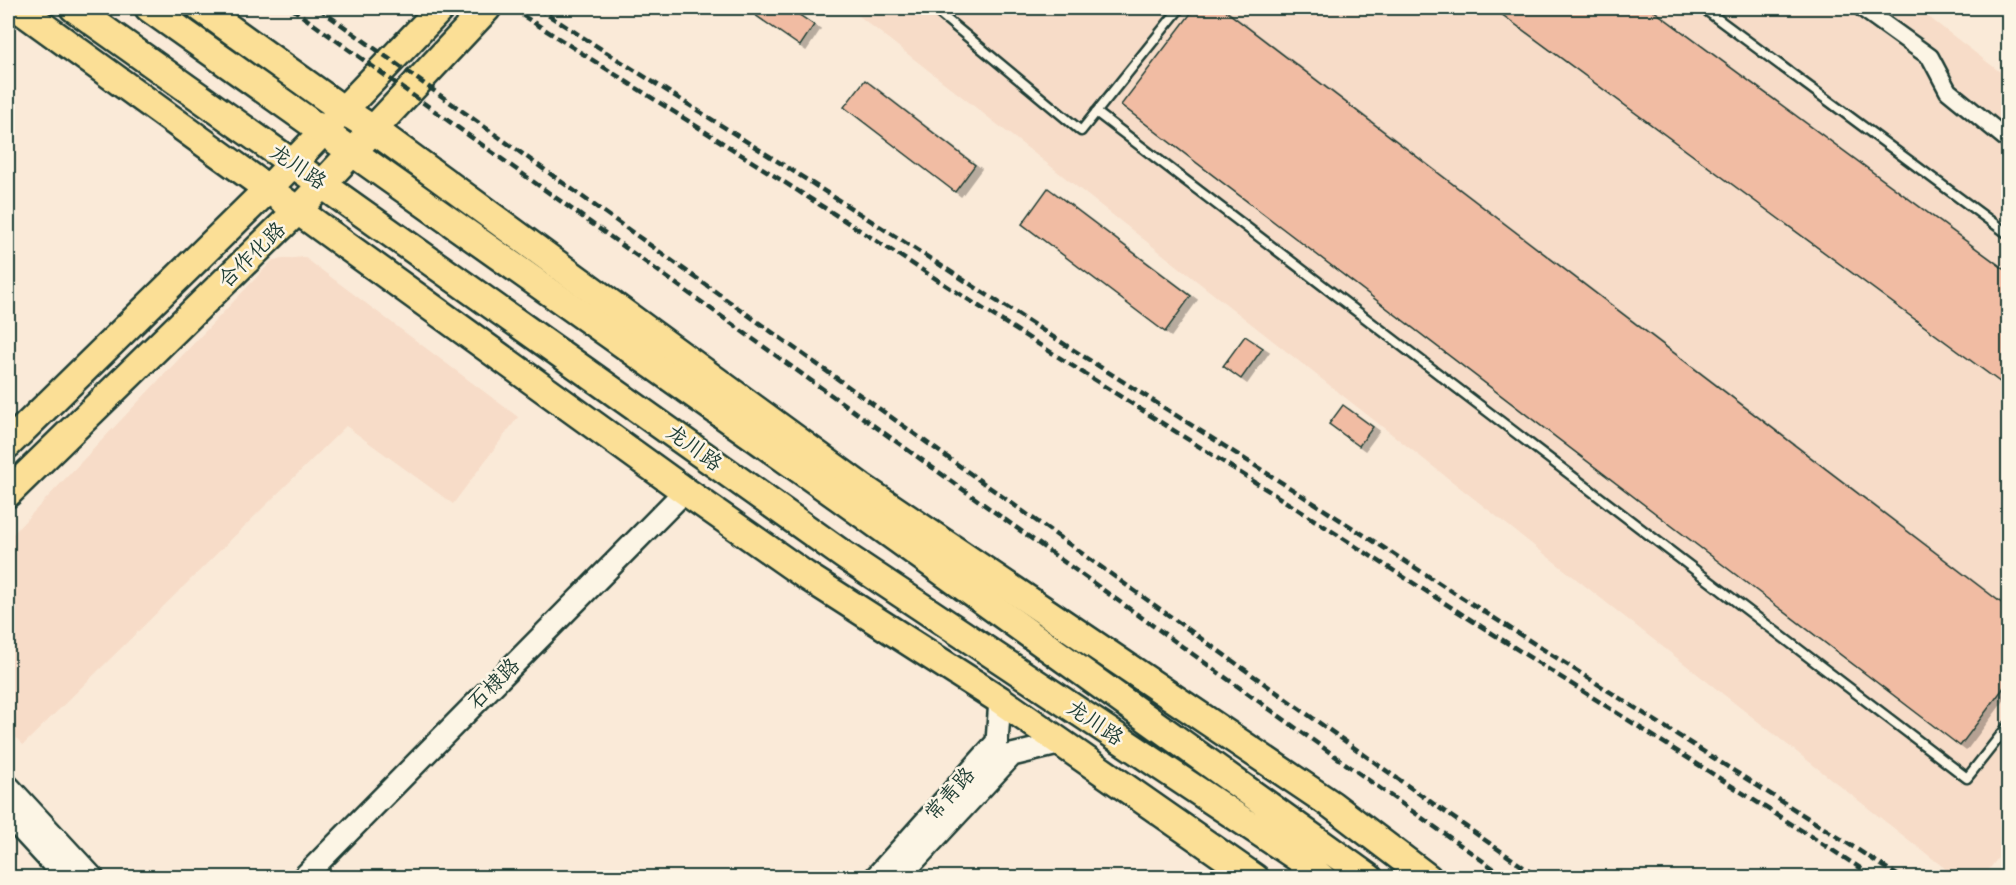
<svg xmlns="http://www.w3.org/2000/svg" width="2016" height="885" viewBox="0 0 2016 885" font-family="'Balsamiq Sans','LXGW WenKai TC',sans-serif">
	<style>
		.built { fill: #f7dcc8 }
		.building { fill: #f1bca3; stroke: #1f3d34; stroke-width: 1.5; filter: url(#shadow) }
		.lines { fill: none; stroke-linecap: round; stroke-linejoin: round }
		.service-casing { stroke: #1f3d34; stroke-width: 13 }
		.minor-casing { stroke: #1f3d34; stroke-width: 21 }
		.tertiary-casing { stroke: #1f3d34; stroke-width: 26 }
		.primary-casing { stroke: #1f3d34; stroke-width: 32 }
		.trunk-casing { stroke: #1f3d34; stroke-width: 32 }
		.service { stroke: #fcf5e5; stroke-width: 8 }
		.minor { stroke: #fcf5e5; stroke-width: 16 }
		.tertiary { stroke: #fcf5e5; stroke-width: 21 }
		.primary { stroke: #fbdf96; stroke-width: 27 }
		.trunk { stroke: #fbdf96; stroke-width: 27 }
		.rail { stroke: #1f3d34; stroke-width: 4.5; stroke-dasharray: 9 4.5; stroke-linecap: butt }
		.labels { text-anchor: middle; dominant-baseline: central; stroke-width: 5; stroke-linejoin: round; paint-order: stroke }
		.street-label { font-size: 21px; fill: #1f3d34; stroke: #fcf5e5 }
	</style>
	<defs>
		<filter id="shadow"><feDropShadow dx="6" dy="4" stdDeviation="0" flood-color="#0004"/></filter>
	</defs>
	<rect width="100%" height="100%" fill="#faead8"/>
	<filter id="ink" filterUnits="userSpaceOnUse"><feTurbulence type="fractalNoise" baseFrequency=".0167" numOctaves="2"/><feDisplacementMap in="SourceGraphic" scale="12" xChannelSelector="R" yChannelSelector="G"/><feConvolveMatrix kernelMatrix="1 2 1 2 8 2 1 2 1" color-interpolation-filters="sRGB"/></filter>
	<g filter="url(#ink)">
		<!-- built -->
		<path class="built" d="M 849,8 L 1917,8 L 2008,78 L 2008,845 L 1983,877 L 1956,877 Z
			M 304,257 L 518,417 L 453,504 L 346,426 L 23,745 L 8,729 L 8,539 L 273,260 Z"/>
		<!-- building -->
		<path class="building" d="M 745,8 L 789,8 L 814,25 L 800,46 Z
			M 1195,8 L 1222,8 L 2008,608 L 2008,682 L 1960,746 L 1121,105 Z
			M 1493,8 L 1650,8 L 2008,272 L 2008,388 Z
			M 865,80 L 975,165 L 955,192 L 844,107 Z
			M 1048,188 L 1191,296 L 1165,332 L 1022,224 Z
			M 1245,336 L 1263,348 L 1241,379 L 1223,366 Z
			M 1343,405 L 1373,427 L 1359,446 L 1329,424 Z"/>
		<g class="lines">
			<!-- service casing -->
			<g class="service-casing">
				<path id="service" d="M 933,8 L 1081,131 L 1180,8
					M 1703,8 L 2008,234
					M 1096,112 L 1967,778 L 2008,726"/>
			</g>
			<!-- minor casing -->
			<g class="minor-casing">
				<path id="minor" d="M 1862,8 L 1930,57 L 1948,91 L 2008,140"/>
			</g>
			<!-- tertiary casing -->
			<g class="tertiary-casing">
				<path id="tertiary" d="M 8,786 L 93,878
					M 8,815 L 66,878
					M 303,878 L 685,491
					M 875,878 L 997,742 L 1000,700
					M 898,878 L 1012,755 L 1062,743"/>
			</g>
			<!-- primary casing -->
			<g class="primary-casing">
				<path id="primary" d="M 18,8 L 685,491 L 805,575 L 1000,700 L 1255,878
					M 201,8 L 343,110 L 374,130 L 861,487 L 1332,805 L 1428,878
					M 8,444 L 268,189 L 441,8
					M 8,493 L 297,211 L 487,8"/>
			</g>
			<!-- trunk casing -->
			<g class="trunk-casing">
				<path id="trunk" d="M 74,8 L 845,556 L 1297,857 L 1322,878
					M 149,8 L 839,497 L 1369,878"/>
			</g>
			<!-- service -->
			<use href="#service" class="service"/>
			<!-- minor -->
			<use href="#minor" class="minor"/>
			<!-- tertiary -->
			<use href="#tertiary" class="tertiary"/>
			<!-- primary -->
			<use href="#primary" class="primary"/>
			<!-- trunk -->
			<use href="#trunk" class="trunk"/>
			<!-- rail -->
			<path class="rail" d="M 291,8 L 1381,789 L 1507,878
				M 318,8 L 1391,774 L 1539,878
				M 511,8 L 1876,878
				M 537,8 L 1902,878"/>
		</g>
	</g>
	<g class="labels">
		<!-- street labels -->
		<g class="street-label">
			<text transform="translate(298 167) rotate(34)">龙川路</text>
			<text transform="translate(252 255) rotate(-44)">合作化路</text>
			<text transform="translate(694 448) rotate(36)">龙川路</text>
			<text transform="translate(494 684) rotate(-45)">石棣路</text>
			<text transform="translate(1095 723) rotate(34)">龙川路</text>
			<text transform="translate(950 794) rotate(-48)">常青路</text>
		</g>
	</g>
	<!-- margin -->
	<rect width="2016" height="885" fill="none" stroke="#fcf5e5" stroke-width="30"/>
	<rect x="15" y="15" width="1986" height="855" fill="none" stroke="#1f3d34" stroke-width="2" filter="url(#ink)"/>
</svg>
